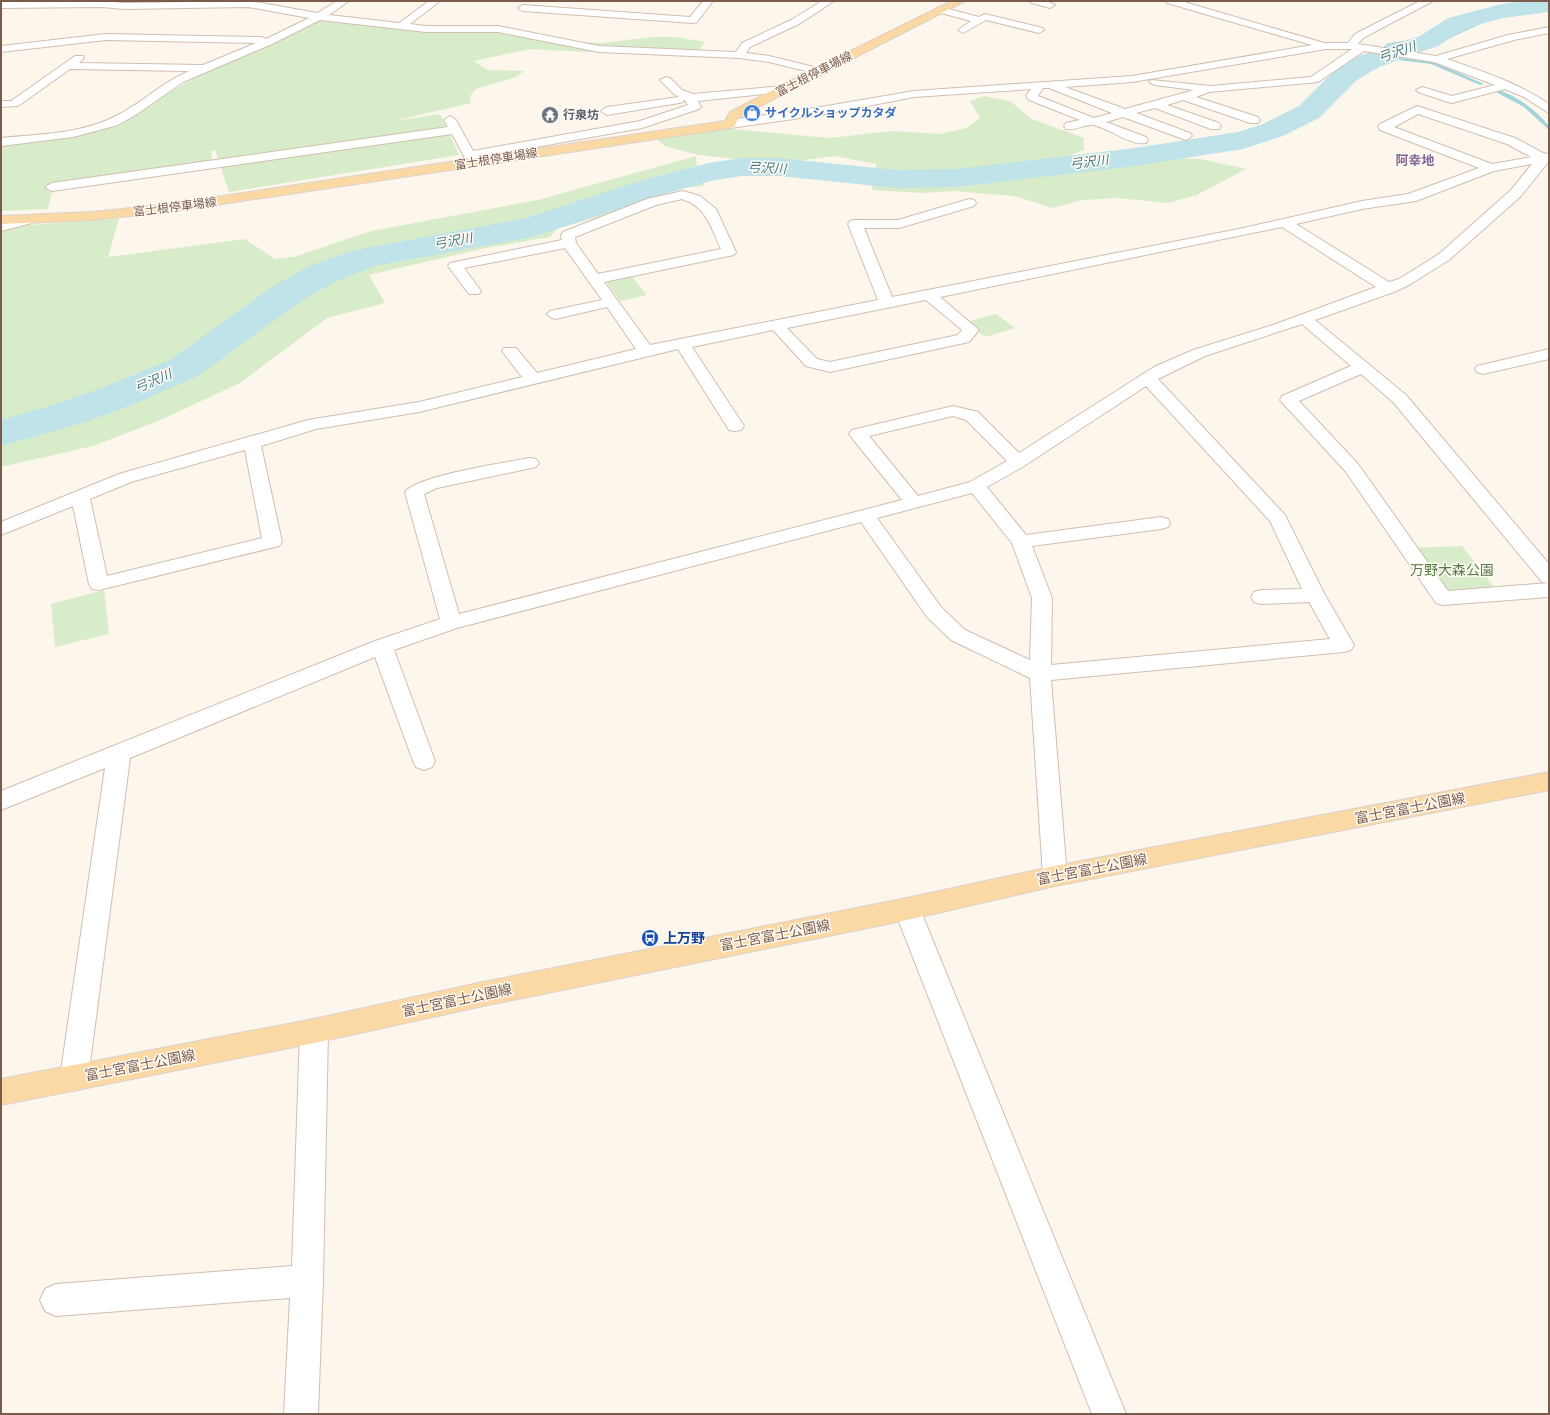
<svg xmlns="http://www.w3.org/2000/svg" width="1550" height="1415" viewBox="0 0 1550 1415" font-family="Jost,'Noto Sans JP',sans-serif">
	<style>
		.green { fill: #d8ecc9 }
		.water { fill: #bfe3e8; stroke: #a5d3da }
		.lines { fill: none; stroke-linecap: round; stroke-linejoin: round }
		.stream { fill: #a5d3da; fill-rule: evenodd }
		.river { fill: #bfe3e8; fill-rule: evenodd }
		.minor-casing { stroke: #d1beb0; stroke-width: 2 }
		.major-casing { stroke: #dad1cd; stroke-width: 2 }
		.minor { fill: #fff; fill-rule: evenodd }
		.major { fill: #fbd9a5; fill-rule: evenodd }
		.labels { text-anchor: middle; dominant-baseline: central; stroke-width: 3; stroke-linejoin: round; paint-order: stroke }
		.far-street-label { font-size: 12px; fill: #7a5c4d; stroke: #fffaf3 }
		.far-shop-label { font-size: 12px; font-weight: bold; fill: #366cbe; stroke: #fffaf3; text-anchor: start }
		.far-worship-label { font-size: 12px; font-weight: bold; fill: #5b616d; stroke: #fffaf3; text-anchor: start }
		.far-water-label { font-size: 13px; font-style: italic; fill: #437c86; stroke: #fffaf3 }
		.far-quarter-label { font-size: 13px; font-weight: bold; fill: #846695; stroke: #fffaf3 }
		.park-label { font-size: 14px; fill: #537a41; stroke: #fffaf3 }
		.street-label { font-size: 14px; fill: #7a5c4d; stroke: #fffaf3 }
		.transit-label { font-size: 14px; font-weight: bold; fill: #164399; stroke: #fffaf3; text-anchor: start }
	</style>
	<rect width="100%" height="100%" fill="#fdf6ec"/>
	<!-- green -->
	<path class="green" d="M 321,19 L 498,31 L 557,41 L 603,43 L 652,37 L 676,37 L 705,42 L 696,53 L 587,52 L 530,49 L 474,61 L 488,70 L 524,71 L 516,77 L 476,89 L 470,96 L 471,103 L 393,121 L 440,114 L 459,155 L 229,192 L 215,150 L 211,151 L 213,163 L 53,187 L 48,209 L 1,211 L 1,143 L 113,125 L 205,72 Z
		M 984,96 L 1010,101 L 1032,119 L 1084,138 L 1084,150 L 1069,156 L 1059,172 L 1120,158 L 1201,159 L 1246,169 L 1197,195 L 1168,203 L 1117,198 L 1082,200 L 1053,208 L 1014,196 L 954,191 L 923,193 L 872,190 L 876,164 L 835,156 L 796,161 L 763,162 L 699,155 L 664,146 L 650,131 L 732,129 L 829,138 L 892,131 L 940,134 L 966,128 L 980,118 L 970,101 Z
		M 696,156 L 697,169 L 704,186 L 679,188 L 599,217 L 558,228 L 550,237 L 486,248 L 369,275 L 385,303 L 327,318 L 240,383 L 158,421 L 93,446 L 1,467 L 1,230 L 13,226 L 119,219 L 108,257 L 245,239 L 275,259 L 294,257 L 371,231 L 538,200 Z
		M 632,277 L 647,295 L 620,301 L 606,282 Z
		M 996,314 L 1015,328 L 985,337 L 966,322 Z
		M 1462,546 L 1500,594 L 1443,598 L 1407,548 Z
		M 104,590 L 109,634 L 55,647 L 51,604 Z"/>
	<!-- water -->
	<path class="water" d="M 1549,2 L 1549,8 C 1532,11 1513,12 1497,17 C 1456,31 1428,57 1381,50 L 1387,44 L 1419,39 L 1441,25 L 1480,12 Z"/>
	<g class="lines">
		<!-- stream -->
		<path class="stream" d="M 1383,56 L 1434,62 L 1484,84 L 1480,85 L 1431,64 L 1381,58 Z
			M 1496,89 C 1517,96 1535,109 1549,126 L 1549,130 L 1524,107 L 1494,91 Z"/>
		<!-- river -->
		<path class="river" d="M 1523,1 L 1549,1 L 1549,12 L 1503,18 L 1466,28 L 1438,46 L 1379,67 L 1357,80 L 1319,118 L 1283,136 L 1243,149 L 1135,166 L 956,187 L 896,188 L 779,176 L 741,176 L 711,181 L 668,193 L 532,237 L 375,266 L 337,281 L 301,301 L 198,376 L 132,405 L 86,422 L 1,446 L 1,420 L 56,404 L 104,387 L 170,360 L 275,285 L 311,265 L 355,250 L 526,218 L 646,179 L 709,163 L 741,158 L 779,158 L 896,170 L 956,169 L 1135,148 L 1238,132 L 1263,124 L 1299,106 L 1337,68 L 1361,55 L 1420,36 L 1448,18 L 1502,4 Z"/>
		<!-- minor casing -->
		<g class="minor-casing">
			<path id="minor" d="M 102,1 L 124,3 L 257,1 L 256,2 L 317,13 L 337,1 L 349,1 L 329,15 L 399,23 L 429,1 L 440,1 L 410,24 L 426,26 L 498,26 L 599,46 L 736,52 L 742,43 L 791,20 L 822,1 L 834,1 L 799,24 L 750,47 L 746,53 L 769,56 L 822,69 L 824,71 L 818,74 L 769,62 L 739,58 L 599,52 L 498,32 L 426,32 L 320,20 L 272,44 L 183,82 L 137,114 L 118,125 L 73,137 L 1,146 L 1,138 C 40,134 83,134 118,115 C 143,102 163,82 189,71 L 70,69 L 18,106 L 1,107 L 1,101 L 11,101 L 75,56 L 83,56 L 84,58 L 79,63 L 203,65 L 256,43 L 106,40 L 1,52 L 1,46 L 106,34 L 262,37 L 266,39 L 309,18 L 248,7 L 124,9 L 102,7 L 1,8 L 1,2 Z
				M 703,1 L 713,1 L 697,22 L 693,23 L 523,11 L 518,8 L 523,5 L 690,17 Z
				M 1030,1 L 1046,1 L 1055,5 L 1050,8 L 1032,3 Z
				M 1165,1 L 1181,1 L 1324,43 L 1348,43 L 1355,34 L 1420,1 L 1433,1 L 1363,38 L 1358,44 L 1436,56 L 1508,35 L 1549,27 L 1549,33 L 1514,40 L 1447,59 C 1482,71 1518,83 1549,104 L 1549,113 L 1524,97 L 1505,89 L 1452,103 L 1448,102 L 1418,92 L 1416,90 L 1422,87 L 1452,96 L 1495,85 L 1434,62 L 1364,51 L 1318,82 L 1209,92 L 1196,97 L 1258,117 L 1260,120 L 1258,123 L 1250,123 L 1183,100 L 1167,105 L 1219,123 L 1221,126 L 1219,129 L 1211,129 L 1155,108 L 1136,113 L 1190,133 L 1192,136 L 1186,140 L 1123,117 L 1106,122 L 1146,137 L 1148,140 L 1146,143 C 1131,146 1109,128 1093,125 C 1084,124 1075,131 1066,129 L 1064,126 L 1066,123 L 1080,120 L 1029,100 L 1026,96 L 1031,89 L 914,97 L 821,115 L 730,128 L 724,124 L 730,120 L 821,107 L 914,91 L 1132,76 L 1312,45 L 1167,3 ZM 1326,49 L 1352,49 L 1311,77 L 1211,86 L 1151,80 L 1149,82 L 1155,85 L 1194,90 L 1125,109 L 1065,87 L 1132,82 ZM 1043,88 L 1049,88 L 1112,113 L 1094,118 L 1038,96 Z
				M 941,7 L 979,17 L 985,14 L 1043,28 L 1044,30 L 1039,33 L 986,20 L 963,33 L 958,30 L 971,21 L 937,12 L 936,10 L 937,8 Z
				M 666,77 L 670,78 L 682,90 L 693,94 L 783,86 L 789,89 L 783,92 L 698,101 L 701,107 L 699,109 L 642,128 L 469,159 L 465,158 L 452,134 L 52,191 L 45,187 L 52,183 L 448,127 L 444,120 L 450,116 L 456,120 L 473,151 L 640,121 L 688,105 L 684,99 L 683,102 L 679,103 L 607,115 L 601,111 L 607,107 L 679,97 L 674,94 L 660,80 Z
				M 1417,106 L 1515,138 L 1545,154 L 1549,153 L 1549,161 L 1521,196 L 1449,260 L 1409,285 L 1394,292 L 1315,320 L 1406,395 L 1549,564 L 1549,583 L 1542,582 L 1394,403 L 1361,374 L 1299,401 L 1358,464 L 1448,591 L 1549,583 L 1549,597 L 1443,605 L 1436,603 L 1346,472 L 1280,400 L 1282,396 L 1351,366 L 1302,324 L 1205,356 L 1158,379 L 1285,515 L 1325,595 L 1354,645 L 1351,650 L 1344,652 L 1051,680 L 1067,876 L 1064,883 L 1055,886 L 1046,883 L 1043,876 L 1030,678 L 951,640 L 927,617 L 861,522 L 457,628 L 394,650 L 435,761 L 432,767 L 424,770 L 416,767 L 413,761 L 375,657 L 130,758 L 88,1078 L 84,1087 L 74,1091 L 64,1087 L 60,1078 L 105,768 L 1,810 L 1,791 L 375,641 L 440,619 L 405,492 C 416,476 507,462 530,458 L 536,459 L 539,463 L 536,467 L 437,488 L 424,494 L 459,614 L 902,500 L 852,438 L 849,434 L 852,430 L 953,406 L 978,412 L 1019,453 L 1154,367 L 1193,350 L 1273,325 L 1376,287 L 1282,227 L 940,297 L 979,330 L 969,342 L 830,372 L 806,366 L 773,330 L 692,347 L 744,426 L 741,430 L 735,431 L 729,430 L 678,349 L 419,412 L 316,429 L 261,446 L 282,542 L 279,546 L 99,590 L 92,589 L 89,584 L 73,506 L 1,535 L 1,522 L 119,474 L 308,420 L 419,402 L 522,377 L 502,351 L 504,348 L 516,348 L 537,373 L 636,349 L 607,307 L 555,319 L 550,317 L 547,314 L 550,311 L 602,300 L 565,248 L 464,268 L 481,291 L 479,294 L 469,294 L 448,266 L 450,263 L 455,262 L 562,240 L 561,235 L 563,232 L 647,199 L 683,191 L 700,196 L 716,209 L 736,252 L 734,255 L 729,256 L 604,282 L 650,345 L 878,300 L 848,224 L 850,221 L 855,220 L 898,220 L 969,199 L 974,200 L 976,203 L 974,206 L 899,228 L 864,228 L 892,297 L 1239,229 L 1362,201 L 1408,194 L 1479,168 L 1380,130 L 1378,127 L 1380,124 ZM 1418,114 L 1507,144 L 1531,157 L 1492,164 L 1394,127 ZM 1532,164 L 1511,190 L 1439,254 L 1399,279 L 1389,282 L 1296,224 L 1362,209 L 1416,201 L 1494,171 ZM 682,199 C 707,207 711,228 721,249 L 598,274 L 576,243 L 575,237 L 656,205 ZM 926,300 L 962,330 L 958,335 L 830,362 L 817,359 L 787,328 ZM 1146,386 L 1270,521 L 1302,589 L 1261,590 L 1254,592 L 1251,597 L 1254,602 L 1261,604 L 1309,602 L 1330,639 L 1051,665 L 1052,598 L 1032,546 L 1161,529 L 1168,527 L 1170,523 L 1168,519 L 1161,517 L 1026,535 L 987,487 L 1024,466 ZM 953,416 L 966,420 L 1007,461 L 970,482 L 918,496 L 869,436 ZM 245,450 L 262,538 L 107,576 L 90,499 L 131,482 ZM 972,493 L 1012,543 L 1032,598 L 1030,660 L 965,630 L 941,607 L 877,518 Z
				M 27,216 L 32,217 L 34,220 L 32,223 L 1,231 L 1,223 Z
				M 1549,349 L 1549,359 L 1483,374 L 1477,372 L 1475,369 L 1477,366 Z
				M 907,898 L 916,901 L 920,909 L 1126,1414 L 1092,1414 L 894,909 L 898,901 Z
				M 314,1019 L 324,1022 L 328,1031 L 323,1281 L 318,1414 L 284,1414 L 290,1298 L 56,1316 L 45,1311 L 40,1300 L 45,1289 L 56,1284 L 292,1266 L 300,1031 L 304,1022 Z"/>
		</g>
		<!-- major casing -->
		<g class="major-casing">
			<path id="major" d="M 952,1 L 965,1 L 739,117 L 734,127 L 730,128 L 168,212 L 93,220 L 1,224 L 1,216 L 93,212 L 168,204 L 725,121 L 730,112 L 814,69 Z
				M 1549,772 L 1549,790 L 1055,886 L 907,920 L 483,1006 L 314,1043 L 1,1105 L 1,1079 L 314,1019 L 483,982 L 907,898 L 1055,866 Z"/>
		</g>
		<!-- minor -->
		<use href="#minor" class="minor"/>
		<!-- major -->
		<use href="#major" class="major"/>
	</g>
	<!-- icons -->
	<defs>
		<g id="shop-disc" transform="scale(0.9)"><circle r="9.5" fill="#3f7fe0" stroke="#fffaf3"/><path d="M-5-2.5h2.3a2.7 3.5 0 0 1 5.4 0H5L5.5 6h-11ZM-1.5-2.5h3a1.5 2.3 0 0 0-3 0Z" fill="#fff"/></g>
		<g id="temple-disc" transform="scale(0.9)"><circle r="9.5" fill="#6b7280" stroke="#fffaf3"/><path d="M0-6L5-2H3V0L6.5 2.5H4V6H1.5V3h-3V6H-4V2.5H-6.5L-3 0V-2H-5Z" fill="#fff"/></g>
		<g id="bus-disc" transform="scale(0.9)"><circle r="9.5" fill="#1a4fb4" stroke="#fffaf3"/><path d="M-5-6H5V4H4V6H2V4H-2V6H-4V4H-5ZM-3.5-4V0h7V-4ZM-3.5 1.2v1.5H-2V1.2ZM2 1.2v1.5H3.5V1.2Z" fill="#fff"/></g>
	</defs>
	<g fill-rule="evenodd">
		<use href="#shop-disc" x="752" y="113"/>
		<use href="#temple-disc" x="550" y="115"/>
		<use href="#bus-disc" x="650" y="938"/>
	</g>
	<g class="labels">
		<!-- far-street labels -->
		<g class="far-street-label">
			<text transform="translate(814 74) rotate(-27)">富士根停車場線</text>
			<text transform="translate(496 159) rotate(-9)">富士根停車場線</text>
			<text transform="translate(175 207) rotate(-7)">富士根停車場線</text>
		</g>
		<!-- far-shop labels -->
		<g class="far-shop-label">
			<text x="765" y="113">サイクルショップカタダ</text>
		</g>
		<!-- far-worship labels -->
		<g class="far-worship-label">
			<text x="563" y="115">行泉坊</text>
		</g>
		<!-- far-water labels -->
		<g class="far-water-label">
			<text transform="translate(1397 52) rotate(-19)">弓沢川</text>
			<text transform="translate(1089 162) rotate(-7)">弓沢川</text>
			<text transform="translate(767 168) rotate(2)">弓沢川</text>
			<text transform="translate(453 241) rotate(-10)">弓沢川</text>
			<text transform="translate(153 381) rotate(-23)">弓沢川</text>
		</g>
		<!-- far-quarter labels -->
		<g class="far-quarter-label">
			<text x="1415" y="160">阿幸地</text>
		</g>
		<!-- park labels -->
		<g class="park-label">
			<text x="1452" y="570">万野大森公園</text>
		</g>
		<!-- street labels -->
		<g class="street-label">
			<text transform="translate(1410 808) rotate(-11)">富士宮富士公園線</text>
			<text transform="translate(1092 869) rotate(-11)">富士宮富士公園線</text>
			<text transform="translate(775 935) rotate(-11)">富士宮富士公園線</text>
			<text transform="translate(457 1000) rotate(-12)">富士宮富士公園線</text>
			<text transform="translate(140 1065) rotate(-11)">富士宮富士公園線</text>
		</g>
		<!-- transit labels -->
		<g class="transit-label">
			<text x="663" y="938">上万野</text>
		</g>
	</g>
	<!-- border -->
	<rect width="1550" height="1415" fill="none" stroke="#7a5c4d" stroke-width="4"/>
</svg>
